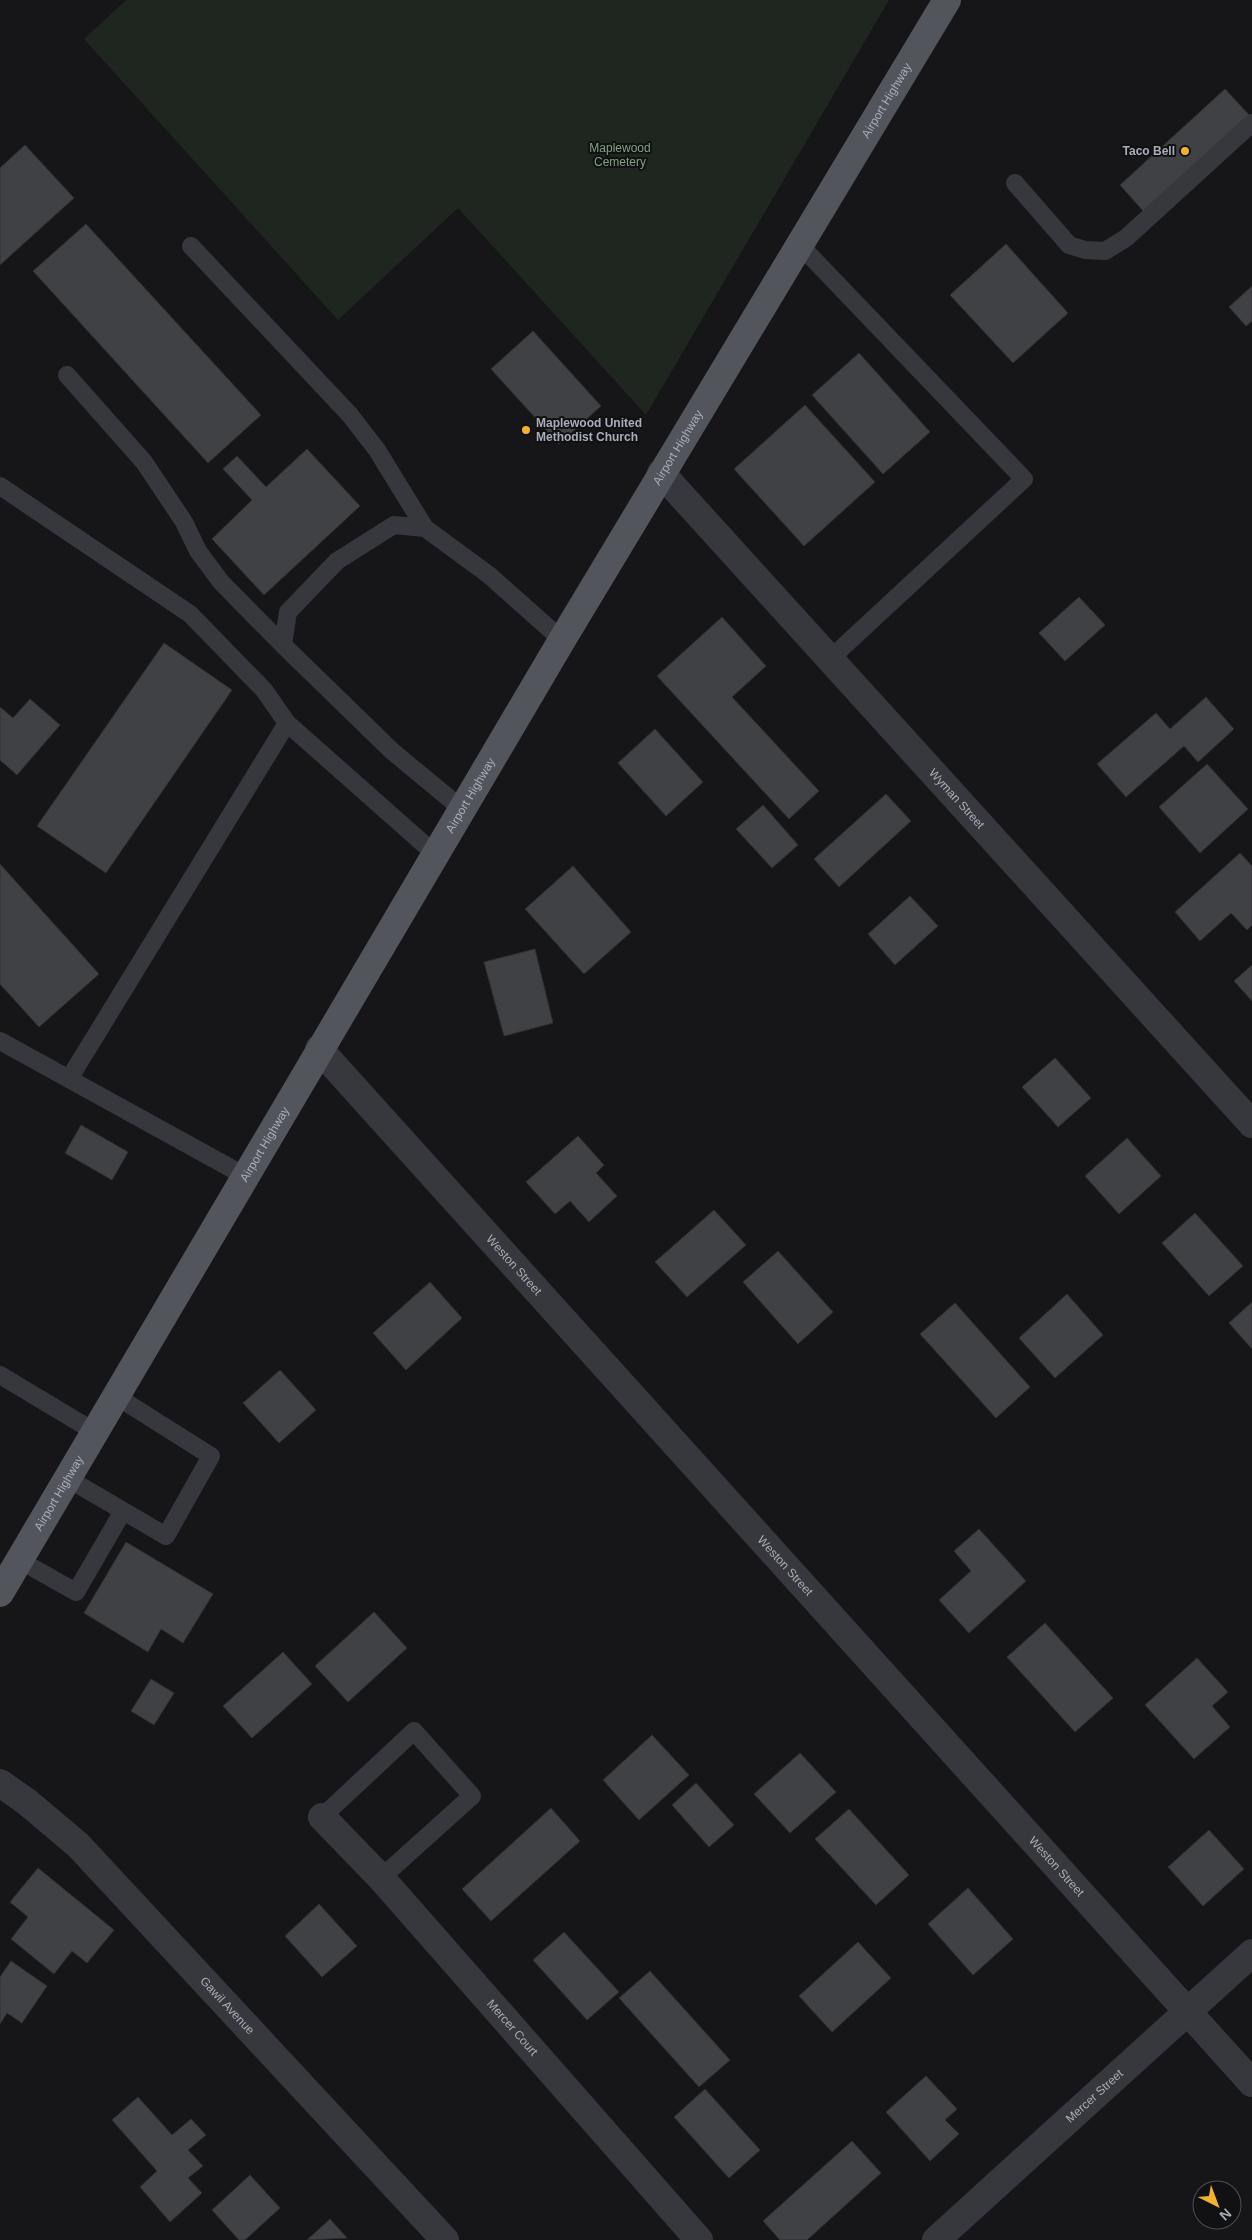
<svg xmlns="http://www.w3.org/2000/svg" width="1252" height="2240" viewBox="0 0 1252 2240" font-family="Helvetica,sans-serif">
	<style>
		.green { fill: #1e261f }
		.building { fill: #404145; stroke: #303034 }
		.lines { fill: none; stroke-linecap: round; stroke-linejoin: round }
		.service { stroke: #37383d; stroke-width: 18 }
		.minor { stroke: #37383d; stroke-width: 28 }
		.primary { stroke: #53555c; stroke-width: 28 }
		.poi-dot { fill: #f2b134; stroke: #111113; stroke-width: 2 }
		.labels { text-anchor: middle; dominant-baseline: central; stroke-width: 4; stroke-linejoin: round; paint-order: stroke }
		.street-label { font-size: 12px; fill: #a8adb8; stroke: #111113 }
		.park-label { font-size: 12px; fill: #7fa381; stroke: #111113 }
		.poi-label { font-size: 12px; font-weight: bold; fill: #a8adb8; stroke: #111113; text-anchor: end }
	</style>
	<rect width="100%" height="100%" fill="#161618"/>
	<!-- green -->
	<path class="green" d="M 126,0 L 889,0 L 646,415 L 458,208 L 338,320 L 84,39 Z"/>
	<!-- building -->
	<path class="building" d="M 1225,89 L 1251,117 L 1145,213 L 1120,185 Z
		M 25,145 L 74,198 L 0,265 L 0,168 Z
		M 86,224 L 261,415 L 208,463 L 33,271 Z
		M 1006,244 L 1068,313 L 1013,363 L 950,295 Z
		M 1252,286 L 1252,321 L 1246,326 L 1229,307 Z
		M 533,331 L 601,406 L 559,444 L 491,369 Z
		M 859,353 L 930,432 L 883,474 L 812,395 Z
		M 805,405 L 875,482 L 804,546 L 734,469 Z
		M 307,449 L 360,506 L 264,595 L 212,539 L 252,500 L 223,469 L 237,456 L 266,487 Z
		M 1079,597 L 1105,625 L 1065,661 L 1039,633 Z
		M 722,617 L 766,666 L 732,697 L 819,791 L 789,819 L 657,676 Z
		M 164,643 L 232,690 L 106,873 L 37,826 Z
		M 1206,697 L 1234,729 L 1198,762 L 1184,746 L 1126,797 L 1097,764 L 1156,713 L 1170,729 Z
		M 30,699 L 60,725 L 17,775 L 0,760 L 0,707 L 13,718 Z
		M 655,729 L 703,782 L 666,816 L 618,763 Z
		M 1207,764 L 1248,809 L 1200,853 L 1159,807 Z
		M 886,794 L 911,821 L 839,887 L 814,859 Z
		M 763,805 L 798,845 L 772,868 L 736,829 Z
		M 1240,853 L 1252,866 L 1252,925 L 1247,930 L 1231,913 L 1200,941 L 1175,912 Z
		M 0,864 L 99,974 L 39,1027 L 0,984 Z
		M 573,866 L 631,932 L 584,974 L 525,909 Z
		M 910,896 L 938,926 L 895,965 L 868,934 Z
		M 535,949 L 553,1023 L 504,1036 L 484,962 Z
		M 1252,965 L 1252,1001 L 1234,981 Z
		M 1055,1058 L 1091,1098 L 1058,1127 L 1022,1087 Z
		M 81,1125 L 128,1152 L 112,1180 L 65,1153 Z
		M 578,1136 L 604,1165 L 596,1173 L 617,1196 L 589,1222 L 570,1201 L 555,1214 L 526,1182 Z
		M 1127,1138 L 1161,1176 L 1119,1214 L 1085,1176 Z
		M 714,1210 L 746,1245 L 687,1297 L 655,1262 Z
		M 1195,1213 L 1243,1266 L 1209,1296 L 1162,1243 Z
		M 778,1251 L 833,1312 L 798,1344 L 743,1282 Z
		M 430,1282 L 462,1318 L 406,1370 L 373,1333 Z
		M 1067,1294 L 1103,1335 L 1055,1378 L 1019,1338 Z
		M 1252,1302 L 1252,1349 L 1229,1323 Z
		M 955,1303 L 1030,1387 L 996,1418 L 920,1334 Z
		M 280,1370 L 316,1410 L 279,1443 L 243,1403 Z
		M 979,1529 L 1026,1581 L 969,1633 L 939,1600 L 971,1571 L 954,1551 Z
		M 126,1542 L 213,1594 L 183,1643 L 161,1629 L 148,1652 L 84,1613 Z
		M 374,1612 L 407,1648 L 348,1702 L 315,1666 Z
		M 1045,1623 L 1113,1698 L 1075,1732 L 1007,1657 Z
		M 283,1652 L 312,1684 L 252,1738 L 223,1706 Z
		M 1197,1658 L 1228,1692 L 1212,1706 L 1230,1727 L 1194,1759 L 1145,1705 Z
		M 151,1679 L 174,1693 L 154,1725 L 131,1711 Z
		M 652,1735 L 689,1775 L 639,1820 L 603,1780 Z
		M 800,1753 L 836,1792 L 790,1833 L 754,1794 Z
		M 696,1783 L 734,1825 L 709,1847 L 672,1805 Z
		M 551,1808 L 580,1841 L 491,1921 L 462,1889 Z
		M 849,1809 L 909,1875 L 876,1905 L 815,1839 Z
		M 1209,1830 L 1244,1869 L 1203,1906 L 1168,1867 Z
		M 38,1868 L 114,1930 L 87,1963 L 72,1951 L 54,1974 L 11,1939 L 28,1917 L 10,1902 Z
		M 968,1888 L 1013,1939 L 973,1975 L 928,1924 Z
		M 319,1904 L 357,1946 L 322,1977 L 285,1936 Z
		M 564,1932 L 619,1992 L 587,2020 L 533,1960 Z
		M 858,1942 L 891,1978 L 832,2032 L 799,1996 Z
		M 11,1961 L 47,1986 L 22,2023 L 7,2013 L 0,2024 L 0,1977 Z
		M 650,1971 L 730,2060 L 699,2087 L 619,1998 Z
		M 926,2076 L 957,2109 L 945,2120 L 959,2134 L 930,2161 L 886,2112 Z
		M 705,2089 L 760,2150 L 729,2178 L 674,2117 Z
		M 138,2097 L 172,2135 L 191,2119 L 206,2135 L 188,2150 L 203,2166 L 188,2178 L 202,2193 L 170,2222 L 140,2187 L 157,2171 L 112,2120 Z
		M 852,2141 L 881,2173 L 807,2240 L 780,2240 L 763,2221 Z
		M 250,2175 L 280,2208 L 245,2240 L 239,2240 L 212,2210 Z
		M 330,2219 L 347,2238 L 307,2240 Z"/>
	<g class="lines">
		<!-- service -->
		<path class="service" d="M 1015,183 L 1069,245 L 1085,250 L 1105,251 L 1126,238 L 1252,123
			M 799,244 L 1024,479 L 830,659
			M 191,246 L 350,415 L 377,450 L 425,528
			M 67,375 L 144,462 L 184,522 L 198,551 L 221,582 L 283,645
			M 0,486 L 190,614 L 264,690 L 287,723 L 69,1079
			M 287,723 L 435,854
			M 462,809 L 392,751 L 283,645 L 288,612 L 337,561 L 394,525 L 425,528 L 489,575 L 562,640
			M 0,1041 L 245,1176
			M 0,1375 L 95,1432
			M 67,1478 L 166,1536 L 211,1456 L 116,1396
			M 19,1560 L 76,1592 L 123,1511
			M 322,1817 L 414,1731 L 472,1796 L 381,1878"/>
		<!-- minor -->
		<g class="minor">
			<path id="s1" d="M 661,473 L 1252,1124"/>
			<path id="s2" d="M 319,1049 L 1252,2083"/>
			<path id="s3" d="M 0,1783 L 27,1802 L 78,1845 L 445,2240"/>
			<path id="s4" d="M 322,1817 L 381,1878 L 699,2240"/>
			<path id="s5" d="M 936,2240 L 1252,1953"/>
		</g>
		<!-- primary -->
		<path class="primary" id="s6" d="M 0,1593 L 562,640 L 947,0"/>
	</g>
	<!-- markers -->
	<g class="poi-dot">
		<circle cx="1185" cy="151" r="5"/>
		<circle cx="526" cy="430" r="5"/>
	</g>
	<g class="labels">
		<!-- street labels -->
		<g class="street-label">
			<text stroke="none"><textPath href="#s6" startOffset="1736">Airport Highway</textPath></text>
			<text stroke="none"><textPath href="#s6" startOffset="1331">Airport Highway</textPath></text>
			<text stroke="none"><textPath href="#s6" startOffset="926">Airport Highway</textPath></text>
			<text stroke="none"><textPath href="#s1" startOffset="440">Wyman Street</textPath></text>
			<text stroke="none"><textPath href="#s6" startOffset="521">Airport Highway</textPath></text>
			<text stroke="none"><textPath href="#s2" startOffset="291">Weston Street</textPath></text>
			<text stroke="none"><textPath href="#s6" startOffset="116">Airport Highway</textPath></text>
			<text stroke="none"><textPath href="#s2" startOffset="696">Weston Street</textPath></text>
			<text stroke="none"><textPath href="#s2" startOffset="1101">Weston Street</textPath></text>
			<text stroke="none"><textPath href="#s3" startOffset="319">Gawil Avenue</textPath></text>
			<text stroke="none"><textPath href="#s4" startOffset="284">Mercer Court</textPath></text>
			<text stroke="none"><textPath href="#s5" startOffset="214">Mercer Street</textPath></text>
		</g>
		<!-- park labels -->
		<g class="park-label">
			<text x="620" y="148">Maplewood<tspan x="620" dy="14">Cemetery</tspan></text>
		</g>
		<!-- poi labels -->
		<g class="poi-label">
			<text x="1175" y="151">Taco Bell</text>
			<text x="536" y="423" text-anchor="start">Maplewood United<tspan x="536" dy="14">Methodist Church</tspan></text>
		</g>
	</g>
	<!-- north arrow -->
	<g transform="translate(1217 2205) rotate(138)"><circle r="24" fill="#111113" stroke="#4d4f55"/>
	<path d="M0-4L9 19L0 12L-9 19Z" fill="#f2b134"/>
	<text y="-8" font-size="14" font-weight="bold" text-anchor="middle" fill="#a8adb8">N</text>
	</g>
</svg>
